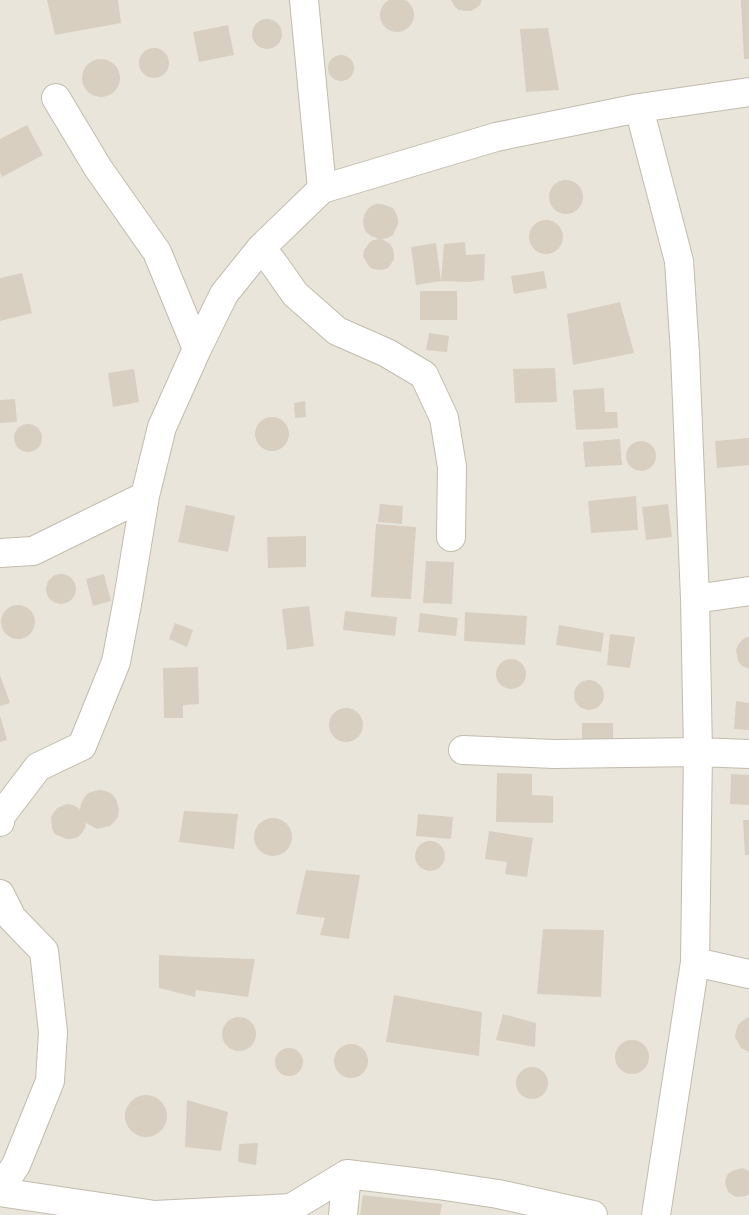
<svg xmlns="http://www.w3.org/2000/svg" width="749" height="1215" viewBox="0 0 749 1215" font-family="'Roboto Condensed',sans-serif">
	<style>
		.residential { fill: #eae5da }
		.building { fill: #d8cfc1 }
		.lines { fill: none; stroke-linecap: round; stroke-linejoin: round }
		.minor-casing { stroke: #c2bbae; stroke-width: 30 }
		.minor { stroke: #fff; stroke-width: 28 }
	</style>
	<rect width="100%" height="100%" fill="#f6f3ec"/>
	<!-- residential -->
	<path class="residential" d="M 0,0 L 749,0 L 749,1215 L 0,1215 Z"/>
	<!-- building -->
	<path class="building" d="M380 15a17 17 0 1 1 34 0a17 17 0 1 1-34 0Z
		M 47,0 L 118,0 L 121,23 L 55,35 Z
		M 451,0 L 482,0 L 480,5 L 476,8 L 471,11 L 465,11 L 459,10 L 455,7 Z
		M 741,0 L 749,0 L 749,59 L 744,59 Z
		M252 34a15 15 0 1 1 30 0a15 15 0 1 1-30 0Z
		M 228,25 L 234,55 L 199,62 L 193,32 Z
		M 548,28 L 559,90 L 526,92 L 520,29 Z
		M139 63a15 15 0 1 1 30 0a15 15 0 1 1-30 0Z
		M328 68a13 13 0 1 1 26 0a13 13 0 1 1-26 0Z
		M82 78a19 19 0 1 1 38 0a19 19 0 1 1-38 0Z
		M 27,125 L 43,155 L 2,177 L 0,172 L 0,139 Z
		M549 197a17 17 0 1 1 34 0a17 17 0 1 1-34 0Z
		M 376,204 L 382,204 L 393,208 L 396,213 L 398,219 L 398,224 L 393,235 L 388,238 L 382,239 L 390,244 L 393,249 L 394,254 L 394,259 L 391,264 L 388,268 L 382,270 L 372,269 L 368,265 L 363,256 L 364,250 L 369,243 L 373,240 L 379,239 L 371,236 L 366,232 L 364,227 L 363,221 L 364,215 L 367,210 L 371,206 Z
		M529 237a17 17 0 1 1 34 0a17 17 0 1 1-34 0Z
		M 465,242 L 466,255 L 485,254 L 484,280 L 469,282 L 441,281 L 416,285 L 411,247 L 436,243 L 441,281 L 444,244 Z
		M 544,271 L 547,288 L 514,294 L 511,276 Z
		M 22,273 L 32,313 L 0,321 L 0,278 Z
		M 420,291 L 457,291 L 457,320 L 420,320 Z
		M 620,302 L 634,353 L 573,365 L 567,314 Z
		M 429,333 L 449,336 L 447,352 L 426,350 Z
		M 555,368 L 557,402 L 515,403 L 513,369 Z
		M 134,369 L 139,402 L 113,407 L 108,373 Z
		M 604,388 L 605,412 L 617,412 L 618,428 L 576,430 L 573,390 Z
		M 15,399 L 17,422 L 0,423 L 0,400 Z
		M 305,401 L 306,417 L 295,418 L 294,403 Z
		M255 434a17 17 0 1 1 34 0a17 17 0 1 1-34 0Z
		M14 438a14 14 0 1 1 28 0a14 14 0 1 1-28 0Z
		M 749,438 L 749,465 L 717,468 L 715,441 Z
		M 620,439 L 622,465 L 585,467 L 583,442 Z
		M626 456a15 15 0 1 1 30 0a15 15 0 1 1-30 0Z
		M 636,496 L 638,530 L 591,533 L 588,501 Z
		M 380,504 L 403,506 L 402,524 L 378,522 Z
		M 668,504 L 672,537 L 646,540 L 642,507 Z
		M 186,505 L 235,516 L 228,552 L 178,542 Z
		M 376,524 L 416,527 L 411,599 L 371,597 Z
		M 306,536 L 306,567 L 268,568 L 267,537 Z
		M 426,561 L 454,562 L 452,604 L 423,603 Z
		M 104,574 L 111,601 L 93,606 L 86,579 Z
		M46 589a15 15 0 1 1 30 0a15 15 0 1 1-30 0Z
		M1 622a17 17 0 1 1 34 0a17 17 0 1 1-34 0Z
		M 309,606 L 314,646 L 287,650 L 282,609 Z
		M 345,611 L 397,617 L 395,636 L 343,630 Z
		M 465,612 L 527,616 L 525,645 L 464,641 Z
		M 420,613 L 458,618 L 456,636 L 418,632 Z
		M 175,623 L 193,630 L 187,647 L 169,639 Z
		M 559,625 L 604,633 L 601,652 L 556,645 Z
		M 610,634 L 635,637 L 630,668 L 607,665 Z
		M 747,637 L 749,637 L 749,669 L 742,666 L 738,661 L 737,656 L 736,650 L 738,645 L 742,640 Z
		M496 674a15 15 0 1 1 30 0a15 15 0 1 1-30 0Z
		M 198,667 L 199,704 L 183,705 L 183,718 L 164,718 L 163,668 Z
		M 0,675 L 10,703 L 0,706 Z
		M574 695a15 15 0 1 1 30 0a15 15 0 1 1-30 0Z
		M 736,701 L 749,703 L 749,730 L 734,729 Z
		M329 725a17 17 0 1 1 34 0a17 17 0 1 1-34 0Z
		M 0,715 L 7,740 L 0,742 Z
		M 582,723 L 613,723 L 613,743 L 582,743 Z
		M 497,773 L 532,774 L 532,795 L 553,796 L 553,823 L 496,822 Z
		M 731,774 L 749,775 L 749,805 L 730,804 Z
		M 100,790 L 106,791 L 112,794 L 116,799 L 119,810 L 118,817 L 114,822 L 110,826 L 97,829 L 86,823 L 85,828 L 82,833 L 78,837 L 72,839 L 66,839 L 55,834 L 52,829 L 51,817 L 57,808 L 67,804 L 73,805 L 80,809 L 81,804 L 84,798 L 88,793 L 94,791 Z
		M 184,811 L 238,814 L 234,849 L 179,842 Z
		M 418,814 L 453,817 L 451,839 L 416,836 Z
		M254 837a19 19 0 1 1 38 0a19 19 0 1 1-38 0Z
		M 743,820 L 749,820 L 749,855 L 745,855 Z
		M 489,831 L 533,838 L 527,877 L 505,874 L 507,862 L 485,859 Z
		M415 856a15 15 0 1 1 30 0a15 15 0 1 1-30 0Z
		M 306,870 L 360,875 L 349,939 L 320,935 L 325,918 L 296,914 Z
		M 543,929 L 604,930 L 601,997 L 537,994 Z
		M 159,955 L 197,957 L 255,959 L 248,997 L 196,990 L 195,997 L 159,988 Z
		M 394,995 L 482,1012 L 479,1056 L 386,1042 Z
		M 503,1014 L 536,1023 L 535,1047 L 496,1040 Z
		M222 1034a17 17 0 1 1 34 0a17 17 0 1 1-34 0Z
		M 749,1017 L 749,1052 L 741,1048 L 735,1037 L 736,1031 L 738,1025 L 742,1021 Z
		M615 1057a17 17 0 1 1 34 0a17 17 0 1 1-34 0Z
		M334 1061a17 17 0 1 1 34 0a17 17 0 1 1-34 0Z
		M275 1062a14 14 0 1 1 28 0a14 14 0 1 1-28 0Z
		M516 1083a16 16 0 1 1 32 0a16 16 0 1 1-32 0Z
		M125 1116a21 21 0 1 1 42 0a21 21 0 1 1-42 0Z
		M 187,1100 L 228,1112 L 221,1151 L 185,1147 Z
		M 258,1143 L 256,1165 L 238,1162 L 239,1144 Z
		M 742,1168 L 749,1171 L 749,1194 L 746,1196 L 736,1197 L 728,1192 L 725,1183 L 726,1178 L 728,1174 L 732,1171 Z
		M 363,1195 L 442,1204 L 440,1215 L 360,1215 Z"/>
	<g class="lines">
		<!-- minor casing -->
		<g class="minor-casing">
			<path id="minor" d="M 304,0 L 322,189
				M 56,98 L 98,168 L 157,252 L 197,349
				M 639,108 L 679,261 L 685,353 L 695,599 L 698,752 L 695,962 L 656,1215
				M 261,248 L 274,264 L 295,294 L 337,331 L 387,353 L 424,375 L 444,418 L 452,467 L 451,537
				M 0,553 L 33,551 L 145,496
				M 695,599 L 749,591
				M 463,750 L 554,754 L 698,752 L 749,754
				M 0,822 L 0,817 L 38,767 L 82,746 L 116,662 L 128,599 L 145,496 L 162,427 L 197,349 L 224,294 L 261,248 L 322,189 L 496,137 L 639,108 L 749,92
				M 0,894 L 12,918 L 44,951 L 53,1032 L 50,1081 L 16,1165 L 0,1189
				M 695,962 L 749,974
				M 0,1192 L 155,1215 L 291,1208 L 347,1174 L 438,1185 L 498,1194 L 593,1215
				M 343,1215 L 347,1174"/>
		</g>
		<!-- minor -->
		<use href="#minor" class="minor"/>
	</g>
</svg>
